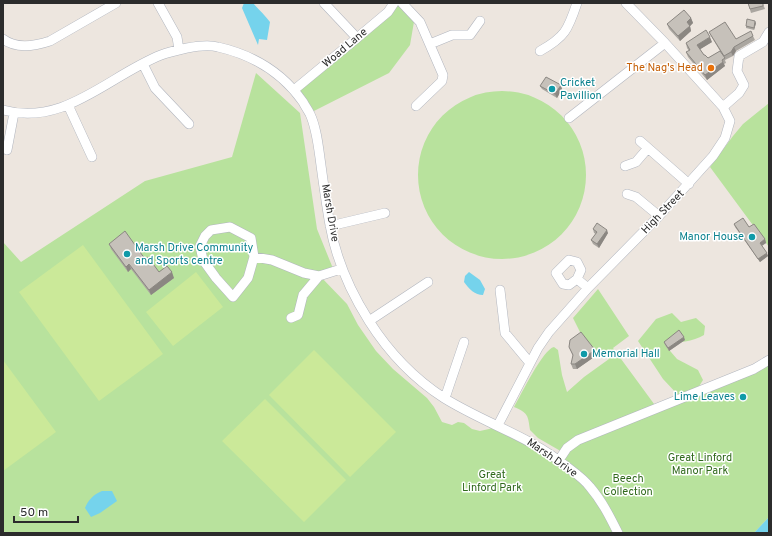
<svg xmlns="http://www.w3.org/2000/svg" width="772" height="536" viewBox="0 0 772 536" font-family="Overpass,sans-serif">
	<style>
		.green { fill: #b8e29d }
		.pitch { fill: #cbe999 }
		.water { fill: #75d3ec }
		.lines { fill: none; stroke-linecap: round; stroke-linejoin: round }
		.minor-casing { stroke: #b2b6bf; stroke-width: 10 }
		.minor { stroke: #fff; stroke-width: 9 }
		.wall { fill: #aaa6a0 }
		.shaded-wall { fill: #8b8782 }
		.building { fill: #c6c1ba; stroke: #8b8782 }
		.food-dot { fill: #e8710a; stroke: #fff; stroke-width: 1.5 }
		.culture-dot { fill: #0f9aa8; stroke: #fff; stroke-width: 1.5 }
		.labels { text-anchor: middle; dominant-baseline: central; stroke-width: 3; stroke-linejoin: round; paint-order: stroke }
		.street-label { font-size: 11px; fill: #2c2c2c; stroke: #fff }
		.food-label { font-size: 11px; fill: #c56008; stroke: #fff; text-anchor: end }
		.culture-label { font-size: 11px; fill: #0d838f; stroke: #fff; text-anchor: start }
		.park-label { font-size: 11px; fill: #30691c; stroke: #fff }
	</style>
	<rect width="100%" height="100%" fill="#ede6df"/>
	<!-- green -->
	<path class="green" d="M 393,3 L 402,3 L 415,16 L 410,45 L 389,73 L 310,113 L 294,90 Z
		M 256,73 L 300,113 L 317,229 L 334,271 L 320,276 L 347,304 L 358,325 L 376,351 L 393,369 L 427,398 L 434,407 L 442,422 L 452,425 L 458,422 L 464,423 L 472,429 L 480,431 L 489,429 L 498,425 L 559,460 L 564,453 L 538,438 L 530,430 C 528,415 528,413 514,407 C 521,395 543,349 554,347 L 558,350 L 562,375 L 567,392 L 584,377 L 609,359 L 603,351 L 597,355 L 581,334 L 573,318 L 598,289 L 629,336 L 613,348 L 657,408 L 769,362 L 769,517 L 754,533 L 3,533 L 3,242 L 21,262 L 145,181 L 232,157 Z
		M418 175a84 84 0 1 1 168 0a84 84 0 1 1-168 0Z
		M 769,103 L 769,247 L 710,167 L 733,136 L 743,124 Z
		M 672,313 L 681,322 L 696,318 L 705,326 L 704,335 C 693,342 678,342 665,345 L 677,359 L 698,370 L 703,380 L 698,388 L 679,396 L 663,379 L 638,341 L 656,319 Z"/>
	<!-- pitch -->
	<path class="pitch" d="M 83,245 L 163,354 L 99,401 L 19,292 Z
		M 196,272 L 223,307 L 173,346 L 146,312 Z
		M 314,350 L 396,432 L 350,477 L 269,395 Z
		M 3,360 L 56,432 L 3,471 Z
		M 265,399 L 346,480 L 304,522 L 222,441 Z"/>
	<!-- water -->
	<path class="water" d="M 244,3 L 253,3 C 259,10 265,15 270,22 L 267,40 L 259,39 L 258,45 L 242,8 Z
		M 469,272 L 480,280 L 485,289 L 483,295 C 475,295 469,289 464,282 L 465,276 Z
		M 102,491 L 112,491 L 117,501 L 100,513 L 91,517 L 85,508 C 89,499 93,495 102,491 Z
		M 769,517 L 769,533 L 754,533 Z"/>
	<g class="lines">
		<!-- minor casing -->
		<g class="minor-casing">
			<path id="minor" d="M 158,3 L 177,37 L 179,50
				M 324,3 L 357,38
				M 402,3 L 420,22 L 443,75 L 442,81 L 416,106
				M 3,39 C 16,49 35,46 50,41 L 116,3
				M 430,44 L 452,35 L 470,35 L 480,21
				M 540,51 C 565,37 568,30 577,3
				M 143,64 L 155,88 L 189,124
				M 294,90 L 357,38 L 388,12 L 394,3
				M 68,105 L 92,157
				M 723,107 L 739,93 L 744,85 L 737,71 L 739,56 L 763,42 L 769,32
				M 3,110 C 64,127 108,76 161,55 C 169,52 178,50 187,48 C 197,46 208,44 218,47 C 253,55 282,72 303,102 C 305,106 308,110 310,114 C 316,127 318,143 320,158 C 323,180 326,203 330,225 C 336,259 350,291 369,321 C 388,351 413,378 444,398 C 484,423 529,436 566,466 C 574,472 584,479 590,487 C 602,501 610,517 618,533
				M 569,118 L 665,43
				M 640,141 L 689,184
				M 7,150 L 14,113
				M 625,166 L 636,162 L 648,148
				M 627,194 L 636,197 L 659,216
				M 330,226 L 385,213
				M 230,227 L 251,238 L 254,257 L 248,278 L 233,297 L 216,278 L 203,260 L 200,246 L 205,236 L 211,230 Z
				M 254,257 L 272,260 L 304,273 L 319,276 L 341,269
				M 577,279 L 581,270 L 577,262 L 569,260 L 556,273 L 563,284 L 569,285 L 577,279 L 588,288
				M 500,290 L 505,333 L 530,363
				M 291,318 L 298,315 L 303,295 L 319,276
				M 369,321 L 428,282
				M 445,398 L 464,342
				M 498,425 L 538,348 L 549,332 L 588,288 L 659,216 L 713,156 L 725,138 L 730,121 L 723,107 L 665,43 L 626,3
				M 559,460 L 567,448 L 578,440 L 754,369 L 769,360"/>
		</g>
		<!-- minor -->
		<use href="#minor" class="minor"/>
	</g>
	<!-- wall -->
	<path class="wall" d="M 748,3 L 765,3 L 763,4 L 765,9 L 751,13 Z
		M 691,18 L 693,23 L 690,26 L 691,31 L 680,41 L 669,29 L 667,24 Z
		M 756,23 L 754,30 L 746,28 L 746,26 Z
		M 709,32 L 736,39 L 753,36 L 755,40 L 736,51 L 733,56 L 725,60 L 726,63 L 724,64 L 725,66 L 707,80 L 688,57 L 686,52 L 689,51 L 687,48 L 686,43 L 712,42 L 700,49 L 704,55 L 708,58 L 720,51 L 711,36 Z
		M 540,86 L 562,89 L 557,98 L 542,89 Z
		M 734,224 L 749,227 L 765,239 L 766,243 L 762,246 L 768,256 L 760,262 L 735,227 Z
		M 593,229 L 608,233 L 599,248 L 593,244 L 591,240 L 596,234 L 594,233 Z
		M 109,244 L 145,259 L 159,272 L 174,278 L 151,295 L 131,269 L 128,272 L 111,249 Z
		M 685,340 L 669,351 L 665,345 L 664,342 Z
		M 569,347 L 595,350 L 597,355 L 577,369 L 573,369 L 571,364 L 573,356 Z"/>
	<!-- shaded-wall -->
	<path class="shaded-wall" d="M 691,18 L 693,23 L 690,26 L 691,31 L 680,41 L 678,36 L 687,22 Z
		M 755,21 L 756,23 L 754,30 L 754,28 Z
		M 710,37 L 712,42 L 699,50 L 697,45 Z
		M 734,47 L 736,51 L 733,56 L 731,52 Z
		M 723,62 L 725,66 L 707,80 L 705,75 Z
		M 561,85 L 562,89 L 557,98 L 555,94 Z
		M 607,230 L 608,233 L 599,248 L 597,244 Z
		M 765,239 L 766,243 L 761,246 L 760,243 Z
		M 767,253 L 768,256 L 760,262 L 758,259 Z
		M 129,264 L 131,269 L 128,272 L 126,267 Z
		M 172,272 L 174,278 L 151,295 L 149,290 Z
		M 684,337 L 685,340 L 669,351 L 668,348 Z
		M 595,350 L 597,355 L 577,369 L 575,364 Z"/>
	<!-- building -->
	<path class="building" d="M 748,3 L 763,3 L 763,6 L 750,9 Z
		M 684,10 L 691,18 L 687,22 L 690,26 L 678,36 L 667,24 Z
		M 747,19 L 755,21 L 754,28 L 746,26 Z
		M 725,22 L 736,39 L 751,31 L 753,36 L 734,47 L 731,52 L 724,56 L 709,32 Z
		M 706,30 L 710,37 L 697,45 L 704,55 L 705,55 L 708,58 L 720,51 L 725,58 L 722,60 L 723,62 L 705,75 L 686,52 L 690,50 L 686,43 Z
		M 546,77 L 561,85 L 555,94 L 540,86 Z
		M 743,218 L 749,227 L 754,224 L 765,239 L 760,243 L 767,253 L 758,259 L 734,224 Z
		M 597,223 L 607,230 L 597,244 L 591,240 L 597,232 L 593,229 Z
		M 125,231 L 145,259 L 148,257 L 159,272 L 167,266 L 172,272 L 149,290 L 129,264 L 126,267 L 109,244 Z
		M 679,330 L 684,337 L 668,348 L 664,342 Z
		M 581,332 L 595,350 L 575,364 L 571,364 L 573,355 L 569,347 L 570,340 Z"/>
	<!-- markers -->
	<circle class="food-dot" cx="711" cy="68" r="4"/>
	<g class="culture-dot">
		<circle cx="552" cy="89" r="4"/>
		<circle cx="752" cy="237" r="4"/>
		<circle cx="127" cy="254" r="4"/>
		<circle cx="584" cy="354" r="4"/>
		<circle cx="743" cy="397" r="4"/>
	</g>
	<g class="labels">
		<!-- street labels -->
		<g class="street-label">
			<text transform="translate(345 48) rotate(-40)">Woad Lane</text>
			<text transform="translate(663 212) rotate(-46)">High Street</text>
			<text transform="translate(330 213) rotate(80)">Marsh Drive</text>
			<text transform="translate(552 458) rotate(35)">Marsh Drive</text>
		</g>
		<!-- food labels -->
		<g class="food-label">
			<text x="703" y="68">The Nag's Head</text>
		</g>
		<!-- culture labels -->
		<g class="culture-label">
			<text x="560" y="83">Cricket<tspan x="560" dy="13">Pavillion</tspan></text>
			<text x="744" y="237" text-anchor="end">Manor House</text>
			<text x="135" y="248">Marsh Drive Community<tspan x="135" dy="13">and Sports centre</tspan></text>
			<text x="592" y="354">Memorial Hall</text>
			<text x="735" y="397" text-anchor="end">Lime Leaves</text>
		</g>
		<!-- park labels -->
		<g class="park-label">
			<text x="700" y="458">Great Linford<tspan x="700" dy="13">Manor Park</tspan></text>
			<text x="492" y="475">Great<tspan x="492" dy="13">Linford Park</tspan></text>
			<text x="628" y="479">Beech<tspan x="628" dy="13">Collection</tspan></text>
		</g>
	</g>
	<!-- border -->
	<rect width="772" height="536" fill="none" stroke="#2c2c2c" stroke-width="8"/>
	<!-- scale -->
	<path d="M14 516v6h64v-6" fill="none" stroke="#2c2c2c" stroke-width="2"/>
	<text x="20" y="516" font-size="12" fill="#2c2c2c" stroke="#ffffff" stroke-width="3" paint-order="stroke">50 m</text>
</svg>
